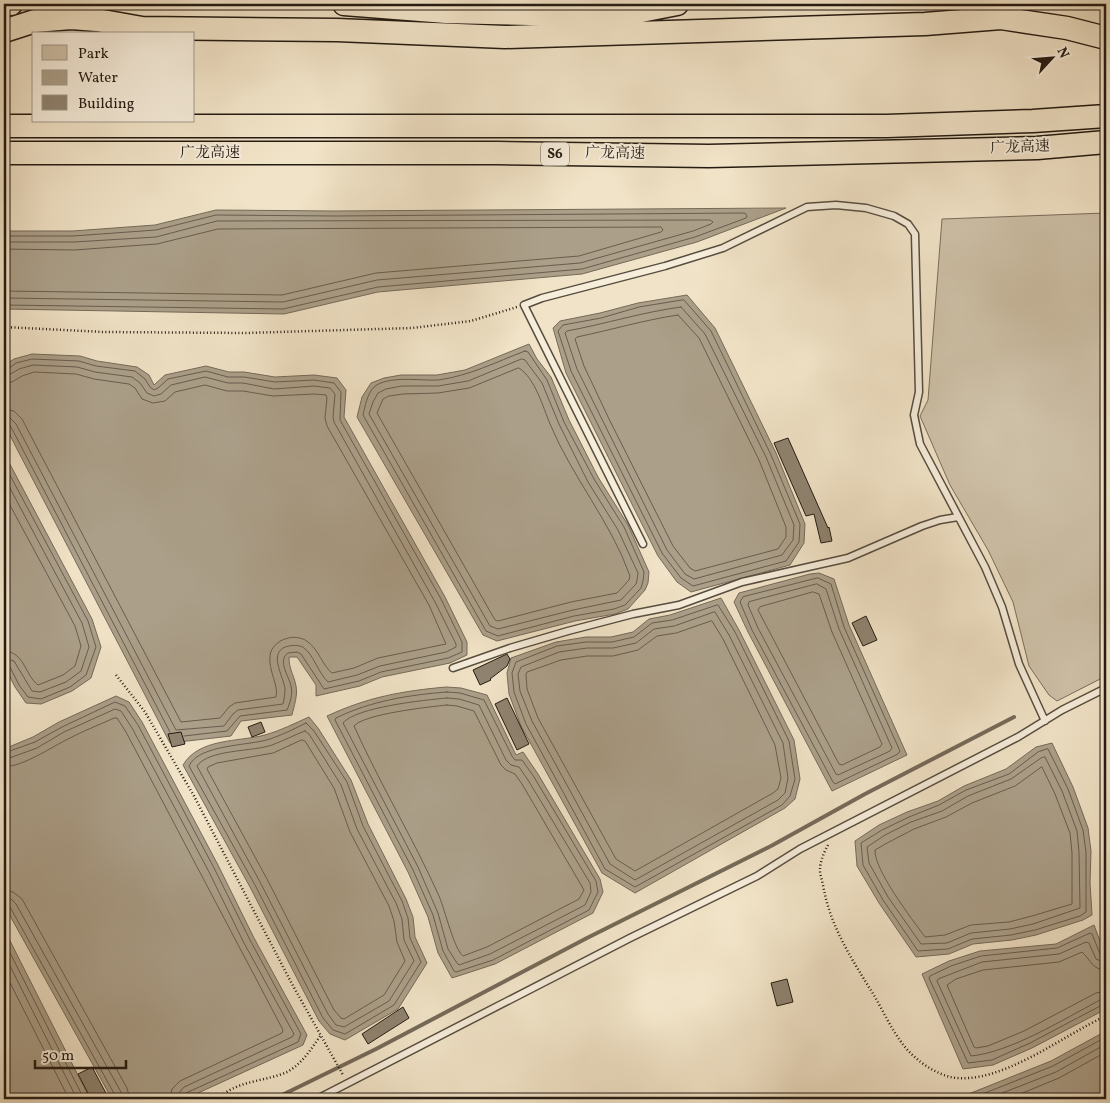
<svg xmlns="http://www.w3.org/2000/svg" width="1110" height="1103" viewBox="0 0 1110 1103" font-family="Vollkorn,'Noto Serif SC',serif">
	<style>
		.green { fill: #cec1a8; stroke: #796e5d }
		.water { fill: #ab9f89; stroke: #756a59 }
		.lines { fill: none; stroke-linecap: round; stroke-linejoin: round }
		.shore { stroke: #685d4e; stroke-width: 1 }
		.stream { stroke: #756a59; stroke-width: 4 }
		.building { fill: #8f8370; stroke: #241b12 }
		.lane-casing { stroke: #574d3f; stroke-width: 9 }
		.highway-casing { stroke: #241b12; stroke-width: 25 }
		.path { stroke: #241b12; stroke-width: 2.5; stroke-dasharray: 1 2.5; stroke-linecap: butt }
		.lane { stroke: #f6eddb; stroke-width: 6 }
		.highway { stroke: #f1e3c7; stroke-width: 22 }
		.labels { text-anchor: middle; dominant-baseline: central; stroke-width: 4; stroke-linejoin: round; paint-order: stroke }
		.shield { fill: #f6eddb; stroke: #635a4e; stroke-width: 1 }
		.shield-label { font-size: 14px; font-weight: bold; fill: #241b12 }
		.street-label { font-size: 15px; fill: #241b12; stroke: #f6eddb }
	</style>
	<rect width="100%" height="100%" fill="#f1e3c7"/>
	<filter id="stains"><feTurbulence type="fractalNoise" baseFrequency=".004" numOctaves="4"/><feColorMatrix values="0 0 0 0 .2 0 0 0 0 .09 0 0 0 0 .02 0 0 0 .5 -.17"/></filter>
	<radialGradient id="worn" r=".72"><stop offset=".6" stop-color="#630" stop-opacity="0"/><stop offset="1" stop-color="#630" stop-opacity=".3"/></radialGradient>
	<!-- green -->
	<path class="green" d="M 1106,213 L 1106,676 L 1057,701 L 1049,695 L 1029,666 L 1013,602 L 988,550 L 950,485 L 920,416 L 928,400 L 942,219 Z"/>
	<!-- water -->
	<path class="water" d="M 786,208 L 697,242 L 582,274 L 378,292 L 284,314 L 4,309 L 4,231 L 73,231 L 155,225 L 216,210 L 334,211 Z
		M 687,295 L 715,328 L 776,453 L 805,524 L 804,543 L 790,565 L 691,592 L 677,582 L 658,556 L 566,373 L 553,328 L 560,321 L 600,313 L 638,303 Z
		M 529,344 L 537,359 L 551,377 L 569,420 L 598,477 L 628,525 L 649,572 L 648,583 L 645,590 L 628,609 L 615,614 L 575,621 L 497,641 L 483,635 L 357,417 L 362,397 L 371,383 L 384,378 L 401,375 L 437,375 L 465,370 Z
		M 32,354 L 80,356 L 97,361 L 137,367 L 149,375 L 154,385 L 165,375 L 206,366 L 229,372 L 244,372 L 275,377 L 314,375 L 337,378 L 346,390 L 344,417 L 445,597 L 467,642 L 467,655 L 450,663 L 382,677 L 360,686 L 316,696 L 316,685 L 297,657 L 289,657 C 289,670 294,675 296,686 C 298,695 294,706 292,715 L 241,721 L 231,736 L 170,743 L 4,424 L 4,366 L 14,359 Z
		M 4,453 L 92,619 L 101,647 L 91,678 L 72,691 L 41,704 L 26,703 L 15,687 L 4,665 Z
		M 819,573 L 834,579 L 849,625 L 907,755 L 832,791 L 748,632 L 734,602 L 739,593 L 810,574 Z
		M 721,598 L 739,630 L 794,740 L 800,779 L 795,799 L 785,808 L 635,893 L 602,873 L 521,726 L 509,694 L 507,673 L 511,658 L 556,642 L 586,637 L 611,637 L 633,632 L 649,619 L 670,615 Z
		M 446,687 L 461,688 L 487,695 L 516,755 L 523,752 L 538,774 L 600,879 L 603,892 L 593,913 L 495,964 L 452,978 L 438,953 L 428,917 L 408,872 L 327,716 C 368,697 402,691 446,687 Z
		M 116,696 L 129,702 L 142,722 L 218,865 L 254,938 L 307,1035 L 303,1045 L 185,1099 L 112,1099 L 4,905 L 4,749 L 33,737 L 59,722 Z
		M 309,717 L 318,728 L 351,780 L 368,824 L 406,899 L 413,917 L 415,937 L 427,963 L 398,1009 L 345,1040 L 330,1034 L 319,1021 L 250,887 L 183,765 C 199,738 238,742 265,735 C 280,731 295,723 309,717 Z
		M 1052,743 L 1073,787 L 1088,828 L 1091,851 L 1090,883 L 1092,915 L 1083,920 L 1036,935 L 1012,940 L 973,944 L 949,954 L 916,957 L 879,903 L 857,866 L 855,841 L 879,825 L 907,812 L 938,801 L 964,786 L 1006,769 L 1036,747 Z
		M 1094,925 L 1106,957 L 1106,1009 L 1032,1048 L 993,1065 L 963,1069 L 922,974 L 949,961 L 980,951 L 1056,944 Z
		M 4,929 L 90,1099 L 4,1099 Z
		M 1106,1031 L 1106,1099 L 956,1099 L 1051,1061 Z"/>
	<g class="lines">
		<!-- shore -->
		<path class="shore" d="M 4,236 L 73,236 L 156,230 L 216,215 L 334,216 L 745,213 L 747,216 L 746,218 L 695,237 L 582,269 L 378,287 L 283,309 L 4,305
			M 4,242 L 74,242 L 156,237 L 217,221 L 710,220 L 713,222 L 711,224 L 693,231 L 580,263 L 377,280 L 283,302 L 4,298
			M 4,249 L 74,250 L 157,244 L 218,229 L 661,227 L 663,230 L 661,232 L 579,256 L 376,273 L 282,295 L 4,291
			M 684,300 L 711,331 L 771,455 L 800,524 L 799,542 L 786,561 L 693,586 L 681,578 L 662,553 L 571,371 L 558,331 L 563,325 L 601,318 L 639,307 Z
			M 681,307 L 705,334 L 766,457 L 794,525 L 793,540 L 782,555 L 694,579 L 685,574 L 667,550 L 577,369 L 565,333 L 567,331 C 605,324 643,312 681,307 Z
			M 678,315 L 699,338 L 759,460 L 786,527 L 786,537 L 778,549 L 695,571 L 690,568 L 673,546 L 609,419 L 584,366 L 575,339 L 577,337 C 611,330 644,320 678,315 Z
			M 525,351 L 528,352 L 547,380 L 564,422 L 594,479 L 624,527 L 644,572 L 643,581 L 641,588 L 625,605 L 614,609 L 574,616 L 498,636 L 486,631 L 363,415 C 365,407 367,394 374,387 C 388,375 421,381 438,380 C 469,376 496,362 525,351 Z
			M 522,359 L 525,360 L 542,383 L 559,424 L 588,482 L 618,530 L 638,573 L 637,580 L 636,584 L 621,600 L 573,610 L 498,629 L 490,626 L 369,414 L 373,402 L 378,393 L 386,389 L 402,386 L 438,386 L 468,381 Z
			M 519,368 C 535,378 543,407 550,424 C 572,477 611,522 630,576 L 629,580 L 617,593 L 571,602 L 498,621 L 495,620 L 377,413 L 383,399 L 389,396 L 403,394 L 438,393 L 469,388 Z
			M 4,369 L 8,369 L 16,363 L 32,359 L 79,361 L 96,366 L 135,371 L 145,379 L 150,387 L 154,390 L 158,388 L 168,379 L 206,371 L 228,377 L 244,377 L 275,382 L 314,380 L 334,383 L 341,392 L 340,420 L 441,599 L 462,642 L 462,652 L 448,658 L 381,672 L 359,681 L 324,689 L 301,654 L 297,652 L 288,653 C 277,661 289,676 291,686 C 293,694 290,703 287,710 L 240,716 L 227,731 L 184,736
			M 4,376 L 9,375 L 19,369 L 33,365 L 77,367 L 95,372 L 132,377 L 140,383 L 147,393 L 154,396 L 161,394 L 171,385 L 205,377 L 228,383 L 243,383 L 274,389 L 314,386 L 330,388 L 335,394 L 333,417 L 334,422 L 435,602 L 456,644 L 456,647 L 446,652 L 380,666 L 357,675 L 328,682 C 319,674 313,654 304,648 C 300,645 294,645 289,646 C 266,650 284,677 285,689 C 285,694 284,700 283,704 L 238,710 L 233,714 L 224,726 L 176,730 L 16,424 L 10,418 L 4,417
			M 4,383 L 12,382 L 22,376 L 34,372 L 76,374 L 94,379 L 129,384 L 135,388 L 142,399 L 153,403 L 165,401 L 175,392 L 205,385 L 227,391 L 243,391 L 273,396 L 314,394 L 326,395 L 327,398 L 325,418 L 327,426 L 429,605 L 446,644 L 378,658 L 354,668 L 332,673 C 322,665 319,650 308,642 C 296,632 273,639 270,655 C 268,671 279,685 276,697 L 235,703 L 229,707 L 220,718 L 181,722 L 22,419 L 14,411 L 4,409
			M 4,423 L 8,424 L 11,427 L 170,732
			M 4,464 L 88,621 L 96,647 L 86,675 L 70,687 L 41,699 L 28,697 L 19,685 L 10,667 L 4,664
			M 4,477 L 82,623 L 89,647 L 81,671 L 66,682 L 40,692 L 32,691 L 14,661 L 4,658
			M 4,494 L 75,626 L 81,646 L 75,666 L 63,675 L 38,685 C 24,674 25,652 4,651
			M 818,578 L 831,584 L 844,627 L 900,751 L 898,754 L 835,784 L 833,782 L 752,630 L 740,602 L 743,597 Z
			M 817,584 L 826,589 L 839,629 L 892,748 L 890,751 L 838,775 L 836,774 L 758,628 L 748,605 L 749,602 Z
			M 813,592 L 819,594 L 832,632 L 882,744 L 880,747 L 842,765 L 839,764 L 758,610 L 760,607 Z
			M 718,605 L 735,632 L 789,741 L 795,779 L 790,796 L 782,805 L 635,887 L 605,869 L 526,724 L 514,692 L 512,673 L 516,662 L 557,646 L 586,642 L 612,642 L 634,637 L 652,623 L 672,620 Z
			M 715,612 L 729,635 L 783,743 L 788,778 L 785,793 L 778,800 L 635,880 L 610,864 L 532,721 L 520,691 L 518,674 L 521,667 L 559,652 L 587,648 L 613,648 L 636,643 L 654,629 L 674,626 Z
			M 712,621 L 723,639 L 775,745 L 781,778 L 778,789 L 773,793 L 635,871 L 616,859 L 538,718 L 527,689 L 526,674 L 527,672 L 561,660 L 587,656 L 613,656 L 638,650 L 657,636 L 676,633 Z
			M 447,692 L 460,693 L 484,700 L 512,756 L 515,760 L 522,760 L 534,777 L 596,881 L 598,892 L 589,910 L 493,960 L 456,972 L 454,971 L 443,951 L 433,915 L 413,870 L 335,720 L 336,718 C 371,701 408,695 447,692 Z
			M 447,698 L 459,699 L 479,705 L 506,760 L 511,765 L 519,767 L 528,780 L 590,883 L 591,892 L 585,905 L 490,954 L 459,965 L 457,963 L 448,949 L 438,913 L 418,867 L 343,723 C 356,707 425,700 447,698 Z
			M 447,705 L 457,706 L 474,711 L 501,765 L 506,770 L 515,774 L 522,784 L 584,890 L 579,899 L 487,947 L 463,956 C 454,949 445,910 439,896 C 413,838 380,784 354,726 C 364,714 428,707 447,705 Z
			M 306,723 L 314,731 L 347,782 L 363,826 L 402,901 L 408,918 L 410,938 L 421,962 L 394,1005 L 345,1034 L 333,1030 L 323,1018 L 255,885 L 189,766 C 199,744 249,746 270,739 C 282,735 294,729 306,723 Z
			M 305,731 L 309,734 L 341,785 L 357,829 L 396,903 L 402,919 L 404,940 L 414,961 L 389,1001 L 344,1027 L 336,1025 L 328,1014 L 260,882 L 197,766 C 209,749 252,752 272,745 C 283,741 294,735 305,731 Z
			M 302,740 L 305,741 L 334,788 L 350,832 L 389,906 L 394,921 L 397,942 L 405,961 L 384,995 L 344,1019 L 341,1018 L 334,1010 L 267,879 L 207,769 L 208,767 L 217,763 L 273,753 Z
			M 1048,749 L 1068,789 L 1083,830 L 1086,852 L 1086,912 L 1080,916 L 1035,930 L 1011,935 L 972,939 L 948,949 L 918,951 L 883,900 L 863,865 L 861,843 L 882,830 L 909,817 L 939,805 L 966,790 L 1009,774 L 1038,752 Z
			M 4,753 L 35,742 L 62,727 L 115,702 L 125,706 L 138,725 L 214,868 L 250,940 L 301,1034 L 298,1042 L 186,1093 L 184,1099
			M 1045,757 L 1062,791 L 1077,831 L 1079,852 L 1080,908 L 1033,924 L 1010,929 L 971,933 L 947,943 L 921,944 L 888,897 L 869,863 L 867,847 L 885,835 L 911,822 L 942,811 L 968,796 L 1011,779 L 1041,758 Z
			M 4,760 L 37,748 L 64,732 L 115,709 L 121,711 L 132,728 L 208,870 L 244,943 L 294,1034 L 292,1037 L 184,1087 L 179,1093 L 177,1099
			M 4,767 C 24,766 50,748 68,739 C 83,731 99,725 114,718 L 117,718 L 126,732 L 283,1030 L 282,1033 L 180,1081 L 172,1089 L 170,1099
			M 1042,767 L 1055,794 L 1070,833 L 1072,853 L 1072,904 L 1032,916 L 1009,922 L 971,925 L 945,935 L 925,937 C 912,919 874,870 875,850 L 889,842 L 914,829 L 946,817 L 972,803 L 1015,786 Z
			M 4,890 L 13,892 L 22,899 L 127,1088 L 130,1099
			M 4,898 L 11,899 L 16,904 L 121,1092 L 122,1099
			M 4,904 L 10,907 L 115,1095 L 116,1099
			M 4,941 L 84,1099
			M 4,954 L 77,1099
			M 1106,956 L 1100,954 L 1092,934 L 1090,933 L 1057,948 L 981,956 L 951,966 L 930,976 L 929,978 L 968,1063 L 992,1060 L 1030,1043 L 1102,1005 L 1106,1005
			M 1106,963 L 1096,959 L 1089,943 L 1086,942 L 1059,954 L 982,962 L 938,979 L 937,981 L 971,1056 C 1011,1052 1064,1019 1100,1000 L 1106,999
			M 1106,970 C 1092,970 1091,960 1082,952 L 1059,962 L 983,970 L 956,979 L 947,985 L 974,1047 L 976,1048 L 988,1046 L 1024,1031 L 1096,993 L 1106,991
			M 4,971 L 69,1099
			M 970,1099 L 1053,1066 L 1106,1037
			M 987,1099 L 1056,1072 L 1106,1044
			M 1008,1099 L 1059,1078 L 1106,1052"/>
		<!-- stream -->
		<path class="stream" d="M 274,1099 L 376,1049 L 587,938 L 771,846 L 865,794 L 1014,717"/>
	</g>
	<!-- building -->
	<path class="building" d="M 788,438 L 828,528 L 829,527 L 832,541 L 821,543 L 814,514 L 806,516 L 774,443 Z
		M 866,616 L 877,640 L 863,646 L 852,623 Z
		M 507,654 L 510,659 L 507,666 L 490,679 L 491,680 L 480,685 L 473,670 Z
		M 507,698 L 529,744 L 517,750 L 495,704 Z
		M 261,722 L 265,732 L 252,737 L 248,727 Z
		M 181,732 L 185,744 L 172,747 L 168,734 Z
		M 787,979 L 793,1002 L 777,1006 L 771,983 Z
		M 403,1007 L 409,1018 L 368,1044 L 362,1034 Z
		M 92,1067 L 109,1099 L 91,1099 L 78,1074 Z"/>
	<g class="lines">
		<!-- lane casing -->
		<g class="lane-casing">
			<path id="lane" d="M 643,544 L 524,305 L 542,298 L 665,266 L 723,248 L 807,207 L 836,205 L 866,208 L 894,216 L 908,224 L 915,234 L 919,392 L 914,415 L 920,444 L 985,567 L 1002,607 L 1019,664 L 1045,721
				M 453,668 L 510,648 L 568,631 L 633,614 L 679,605 L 742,582 L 848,558 L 922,526 L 940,520 L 958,517
				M 317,1099 L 630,938 L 757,876 L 800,849 L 1018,737 L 1062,710 L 1106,688"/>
		</g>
		<!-- highway casing -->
		<g class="highway-casing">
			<path id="highway" d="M 4,4 L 11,4
				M 344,4 L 446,12 L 615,16 L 677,4
				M 4,31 L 35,21 L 71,18 L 97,20 L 142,28 L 337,30 L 505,37 L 925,24 L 1001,18 L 1067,28 L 1106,38
				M 4,126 L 887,126 L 1033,121 L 1106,116
				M 4,153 L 497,153 L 709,156 L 1037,148 L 1106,142"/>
		</g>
		<!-- path -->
		<path class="path" d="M 4,327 L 104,332 L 246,333 L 412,328 L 471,321 L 517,307
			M 116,675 L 145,712 L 194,796 L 292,984 L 343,1075
			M 828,845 C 824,852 820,862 820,870 C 820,875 822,880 823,885 C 830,927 853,961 875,997 C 887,1018 898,1044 917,1059 C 926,1067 939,1074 950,1077 C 999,1087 1063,1035 1106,1016
			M 219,1099 C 233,1081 268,1081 287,1072 C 302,1064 311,1049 321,1035"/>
		<!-- lane -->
		<use href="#lane" class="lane"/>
		<!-- highway -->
		<use href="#highway" class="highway"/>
	</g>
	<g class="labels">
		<!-- shield labels -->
		<rect class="shield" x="541" y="142.5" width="28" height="23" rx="4"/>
		<g class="shield-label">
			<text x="555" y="154">S6</text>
		</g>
		<!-- street labels -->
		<g class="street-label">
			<text transform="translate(1020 148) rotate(-2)">广龙高速</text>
			<text x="210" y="153">广龙高速</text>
			<text transform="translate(615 154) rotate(1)">广龙高速</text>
		</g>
	</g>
	<!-- margin -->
	<rect width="1110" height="1103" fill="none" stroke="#f1e3c7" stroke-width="20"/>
	<rect x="5" y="5" width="1100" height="1093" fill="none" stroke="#241b12" stroke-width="2.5"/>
	<rect x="10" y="10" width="1090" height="1083" fill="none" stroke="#241b12"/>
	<!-- legend -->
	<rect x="32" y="32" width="162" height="90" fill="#f6eddb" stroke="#a2998b"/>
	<rect x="42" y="45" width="25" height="15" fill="#cec1a8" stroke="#a2998b"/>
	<text x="78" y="58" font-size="15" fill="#241b12">Park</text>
	<rect x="42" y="70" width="25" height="15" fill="#ab9f89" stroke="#a2998b"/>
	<text x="78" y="82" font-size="15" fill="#241b12">Water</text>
	<rect x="42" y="95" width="25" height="15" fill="#8f8370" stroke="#a2998b"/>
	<text x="78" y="108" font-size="15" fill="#241b12">Building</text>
	<!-- north arrow -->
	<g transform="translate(1052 58) rotate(64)" stroke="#f6eddb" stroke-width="4" paint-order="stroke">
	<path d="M0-4L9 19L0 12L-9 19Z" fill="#241b12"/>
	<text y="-8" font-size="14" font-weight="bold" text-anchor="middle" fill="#241b12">N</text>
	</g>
	<!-- scale -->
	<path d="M35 1060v8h91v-8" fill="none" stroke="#241b12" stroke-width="2.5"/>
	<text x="42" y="1060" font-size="15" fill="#241b12" stroke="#f6eddb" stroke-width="4" paint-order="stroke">50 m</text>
	<rect width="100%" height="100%" filter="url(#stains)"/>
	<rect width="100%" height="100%" fill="url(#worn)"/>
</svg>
